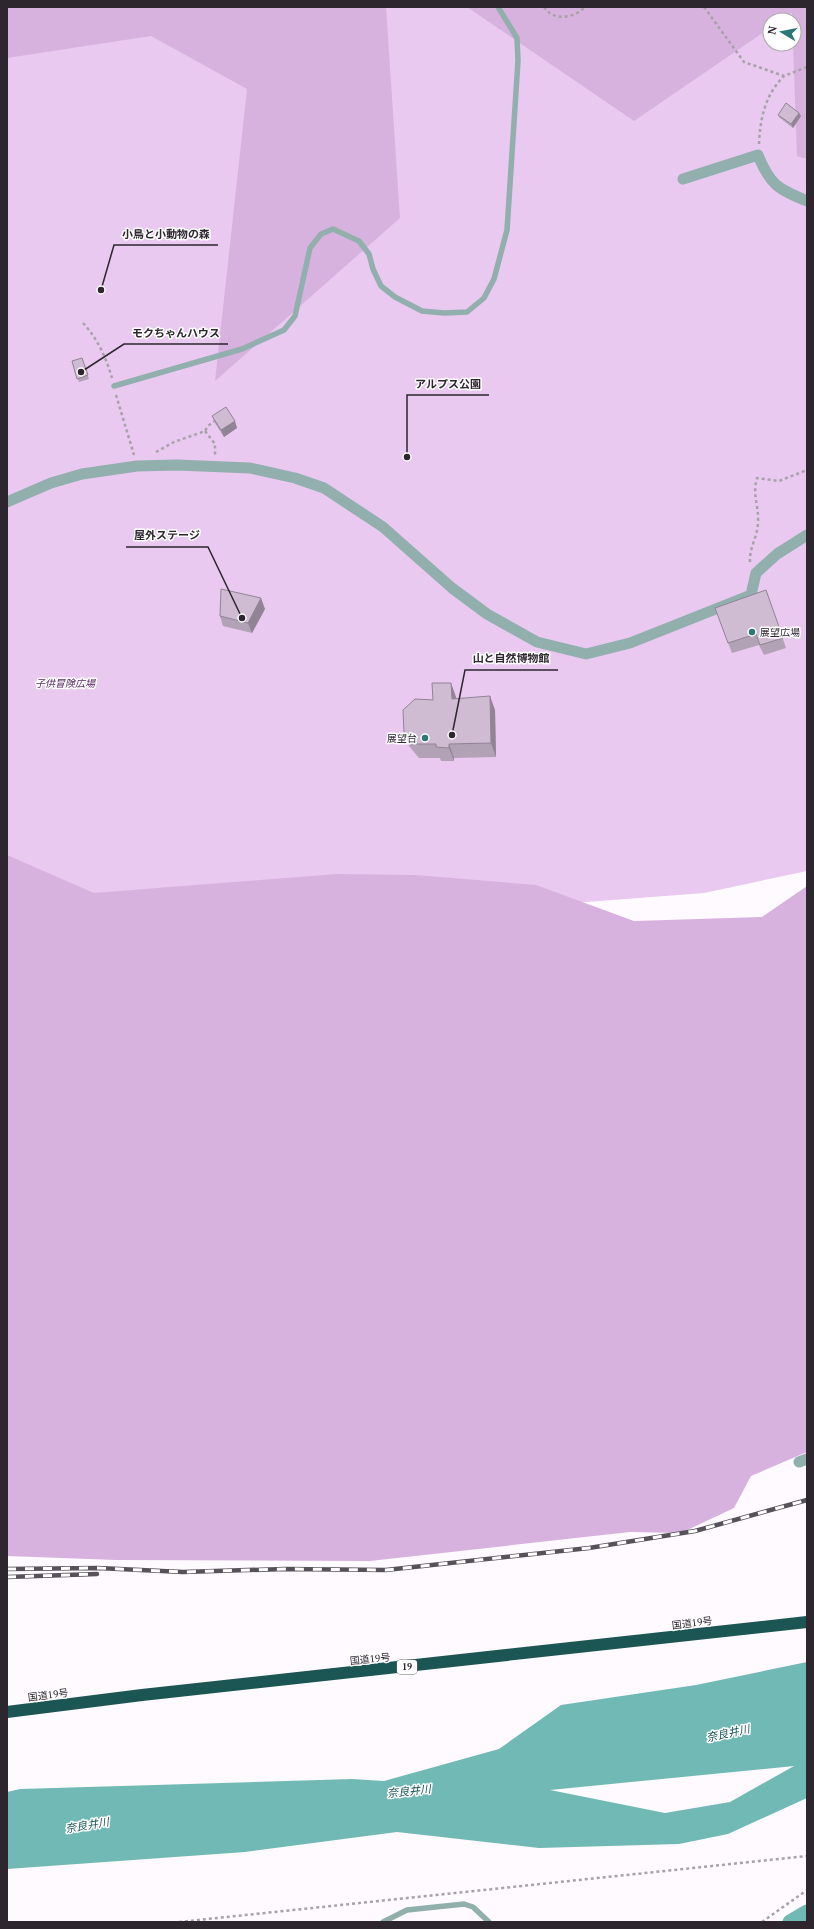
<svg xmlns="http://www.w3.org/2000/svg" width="814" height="1929" viewBox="0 0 814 1929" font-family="'PT Serif','Noto Sans JP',serif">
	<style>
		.green { fill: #e9c9ef; fill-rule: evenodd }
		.forest { fill: #d7b2de }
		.water { fill: #70b9b5; fill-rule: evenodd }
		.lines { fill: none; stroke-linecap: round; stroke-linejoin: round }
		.canal { stroke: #70b9b5; stroke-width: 15 }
		.path { stroke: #a7a2a8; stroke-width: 2.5; stroke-dasharray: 3 3; stroke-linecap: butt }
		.lane { stroke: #91afad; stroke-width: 5.5 }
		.street { stroke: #91afad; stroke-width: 11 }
		.highway { stroke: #1c5654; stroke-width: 12 }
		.rail-casing { stroke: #575159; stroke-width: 4.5 }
		.rail { stroke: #fff; stroke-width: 3; stroke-dasharray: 9; stroke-linecap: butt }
		.wall { fill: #b2a2b5 }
		.shaded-wall { fill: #918494 }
		.building { fill: #cfbcd3; stroke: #918494 }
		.poi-dot { fill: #2d7774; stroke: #fff; stroke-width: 1.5 }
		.labels { text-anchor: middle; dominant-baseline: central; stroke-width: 3; stroke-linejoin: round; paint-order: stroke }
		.shield { fill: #fff; stroke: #6c676d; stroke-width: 1 }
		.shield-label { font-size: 9px; font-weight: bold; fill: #2d262f }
		.poi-label { font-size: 10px; fill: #2d262f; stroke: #fff; text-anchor: start }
		.park-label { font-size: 10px; font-style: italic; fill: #592b62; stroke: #fff }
		.street-label { font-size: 10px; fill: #2d262f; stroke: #fff }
		.water-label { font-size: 11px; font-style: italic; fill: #145452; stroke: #fff }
		.leader { fill: none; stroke: #2d262f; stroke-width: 1.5 }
		.callout-dot { fill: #2d262f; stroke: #fff; stroke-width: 1.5 }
		.callout-label { font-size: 11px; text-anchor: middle; font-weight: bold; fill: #2d262f; stroke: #fff; stroke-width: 3; stroke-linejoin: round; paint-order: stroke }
	</style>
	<rect width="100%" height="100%" fill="#fefaff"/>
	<!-- green -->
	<path class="green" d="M 7,7 L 807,7 L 807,871 L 704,893 L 183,933 L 7,1003 ZM 770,20 L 794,20 L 794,44 L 770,44 Z"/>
	<!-- forest -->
	<path class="forest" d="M 7,7 L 386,7 L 400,218 L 215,381 L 247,89 L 151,36 L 7,58 Z
		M 467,7 L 807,7 L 807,159 L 797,156 L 793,44 L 794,20 L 792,20 L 792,13 L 781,20 L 770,20 L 770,28 L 634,121 Z
		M 7,855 L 94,893 L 337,874 L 415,875 L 536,885 L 634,921 L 762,917 L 807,886 L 807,1452 L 751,1476 L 734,1508 L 681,1533 L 630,1532 L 370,1561 L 116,1560 L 7,1556 Z"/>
	<!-- water -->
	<path class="water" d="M 807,1662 L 807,1798 L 728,1834 L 679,1844 L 539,1848 L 397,1832 L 245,1852 L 7,1869 L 7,1792 L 20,1789 L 352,1779 L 384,1781 L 499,1749 L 561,1705 L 696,1685 ZM 794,1766 L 730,1802 L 665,1813 L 550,1790 Z"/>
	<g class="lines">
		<!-- canal -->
		<path class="canal" d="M 790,1922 L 807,1912"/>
		<!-- path -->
		<path class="path" d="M 544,7 C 554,22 574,18 585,7
			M 704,7 L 744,62 L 784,76 L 807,67
			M 759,144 C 760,119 765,95 784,76
			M 83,323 C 98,339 106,358 112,378
			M 116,395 L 134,455
			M 205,431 L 215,444 L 215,455
			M 156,452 L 174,442 L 205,431 L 208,426 L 216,420
			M 750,562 C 749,548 758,536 758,522 C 759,505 752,496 757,478 L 779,481 L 807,470
			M 179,1922 L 807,1856
			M 762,1922 L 807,1890"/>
		<!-- lane -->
		<path class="lane" d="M 114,386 L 242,349 L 284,330 L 295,316 L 310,248 L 321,234 L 333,229 L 359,241 L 369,254 L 373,269 L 381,286 L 395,297 L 422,311 L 444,313 L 467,312 L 484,298 L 494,279 L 507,230 L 518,61 L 517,38 L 498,7
			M 383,1922 L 407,1910 L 464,1904 L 473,1907 L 489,1922"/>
		<!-- street -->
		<path class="street" d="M 683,179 L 758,155 C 770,185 778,189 807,201
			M 7,502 L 51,483 L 82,474 L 137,466 L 177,465 L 250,468 L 295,478 L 324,488 L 383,527 L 452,588 L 487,614 L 537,642 L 586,654 L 630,643 L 751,595 L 756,573 L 777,554 L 807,535
			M 799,1462 L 807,1459"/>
		<!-- highway -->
		<path class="highway" d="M 7,1712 L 142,1695 L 807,1622"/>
		<!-- rail casing -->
		<g class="rail-casing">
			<path id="rail" d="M 7,1569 L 98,1568 L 183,1572 L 285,1569 L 386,1570 L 589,1548 L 695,1531 L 807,1500
				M 7,1577 L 97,1574"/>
		</g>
		<!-- rail -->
		<use href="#rail" class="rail"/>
	</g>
	<!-- wall -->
	<path class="wall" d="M 778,115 L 801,116 L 793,128 L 780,118 Z
		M 82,358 L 89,379 L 79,382 L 72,361 Z
		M 212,416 L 237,428 L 224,437 L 215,423 Z
		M 766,590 L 786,648 L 764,655 L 759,645 L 732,653 L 719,619 Z
		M 265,609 L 252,633 L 223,626 L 220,616 Z
		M 451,683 L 456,699 L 495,710 L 496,757 L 454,758 L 454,761 L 441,761 L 440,758 L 419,758 L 409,746 L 404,732 Z"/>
	<!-- shaded-wall -->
	<path class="shaded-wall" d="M 799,113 L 801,116 L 793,128 L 791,124 Z
		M 235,421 L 237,428 L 224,437 L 221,430 Z
		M 261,598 L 265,609 L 252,633 L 248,623 Z
		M 451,683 L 456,697 L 457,713 L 452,699 Z
		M 490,696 L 495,710 L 496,757 L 491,743 Z
		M 449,744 L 454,758 L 454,761 L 449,748 Z"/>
	<!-- building -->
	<path class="building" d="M 786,103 L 799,113 L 791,124 L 778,115 Z
		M 82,358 L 88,375 L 77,379 L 72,361 Z
		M 226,407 L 235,421 L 221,430 L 212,416 Z
		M 221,589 L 261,598 L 248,623 L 220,616 Z
		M 766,590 L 783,638 L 760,645 L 756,634 L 728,643 L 715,608 Z
		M 432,683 L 451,683 L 452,699 L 490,696 L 491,743 L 449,744 L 449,748 L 436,747 L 436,744 L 414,744 L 404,732 L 403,710 L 415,699 L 433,700 Z"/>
	<!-- markers -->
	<g class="poi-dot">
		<circle cx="752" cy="632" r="4"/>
		<circle cx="425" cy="738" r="4"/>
	</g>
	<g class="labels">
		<!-- shield labels -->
		<rect class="shield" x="397" y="1660" width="20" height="14" rx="3"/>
		<g class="shield-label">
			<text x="407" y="1667">19</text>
		</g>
		<!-- poi labels -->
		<g class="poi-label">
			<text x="760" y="632">展望広場</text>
			<text x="417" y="738" text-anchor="end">展望台</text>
		</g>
		<!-- park labels -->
		<g class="park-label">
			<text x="65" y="683">子供冒険広場</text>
		</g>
		<!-- street labels -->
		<g class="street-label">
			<text transform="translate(692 1623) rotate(-7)">国道19号</text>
			<text transform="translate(370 1659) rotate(-6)">国道19号</text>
			<text transform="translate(48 1695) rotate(-7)">国道19号</text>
		</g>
		<!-- water labels -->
		<g class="water-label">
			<text transform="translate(728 1733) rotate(-12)">奈良井川</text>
			<text transform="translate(409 1791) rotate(-6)">奈良井川</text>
			<text transform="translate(87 1825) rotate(-9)">奈良井川</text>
		</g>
	</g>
	<!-- callouts -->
	<path class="leader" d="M101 290L114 245H218M81 372L124 344H228M407 457L407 395H489M242 618L208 547H126M452 735L465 670H558"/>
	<g class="callout-dot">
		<circle cx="101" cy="290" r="4"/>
		<circle cx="81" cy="372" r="4"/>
		<circle cx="407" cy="457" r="4"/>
		<circle cx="242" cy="618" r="4"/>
		<circle cx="452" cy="735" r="4"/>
	</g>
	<g class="callout-label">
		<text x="166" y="238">小鳥と小動物の森</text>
		<text x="176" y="337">モクちゃんハウス</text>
		<text x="448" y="388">アルプス公園</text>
		<text x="167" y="539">屋外ステージ</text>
		<text x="511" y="662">山と自然博物館</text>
	</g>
	<!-- border -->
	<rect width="814" height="1929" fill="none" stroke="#2d262f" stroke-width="16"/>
	<!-- north arrow -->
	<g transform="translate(782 32) rotate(280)"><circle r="19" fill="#ffffff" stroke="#aba8ac"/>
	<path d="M0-3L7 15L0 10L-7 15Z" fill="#2d7774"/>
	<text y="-6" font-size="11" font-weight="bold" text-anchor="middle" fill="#2d262f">N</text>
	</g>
</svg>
